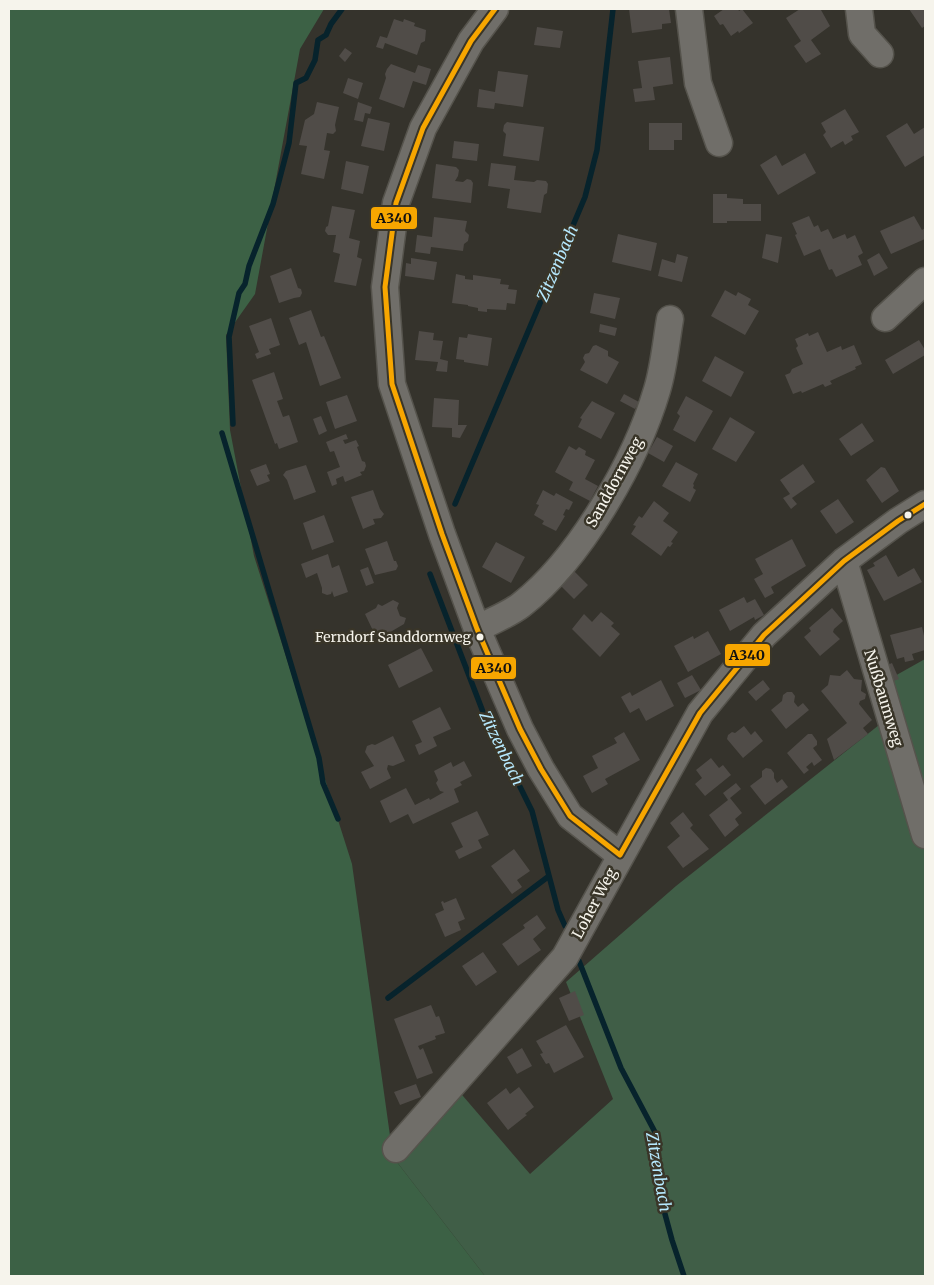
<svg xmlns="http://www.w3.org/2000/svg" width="934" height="1285" viewBox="0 0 934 1285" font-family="Merriweather,serif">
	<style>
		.green { fill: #405e47 }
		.forest { fill: #3c6145 }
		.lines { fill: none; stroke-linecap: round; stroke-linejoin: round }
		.stream { stroke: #07232c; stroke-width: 5.5 }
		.building { fill: #504c48 }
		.minor-casing { stroke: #55534c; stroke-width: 29 }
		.minor { stroke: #706e69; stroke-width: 26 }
		.bus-1-casing { stroke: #393528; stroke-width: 9 }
		.bus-1 { stroke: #f7a600; stroke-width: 5 }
		.bus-dot { fill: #f6f4ec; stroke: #393528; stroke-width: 2 }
		.labels { text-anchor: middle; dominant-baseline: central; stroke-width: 5; stroke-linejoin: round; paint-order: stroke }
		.bus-label { font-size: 14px; fill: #f6f4ec; stroke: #393528; text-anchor: end }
		.street-label { font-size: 15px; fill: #f6f4ec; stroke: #393528 }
		.water-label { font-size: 16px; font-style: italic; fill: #b6e9fe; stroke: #393528 }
		.line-badge { stroke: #393528; stroke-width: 2 }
		.pale-badge-label { font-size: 14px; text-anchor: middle; font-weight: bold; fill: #111 }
	</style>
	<rect width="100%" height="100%" fill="#35332c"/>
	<!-- green -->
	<path class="green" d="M 925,659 L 925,1276 L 485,1276 L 393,1157 L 457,1089 L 530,1174 L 613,1099 L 566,982 L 676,886 L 879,725 L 868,691 Z"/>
	<!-- forest -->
	<path class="forest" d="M 9,9 L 324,9 L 300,49 L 255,294 L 226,335 L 230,430 L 254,556 L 352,864 L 393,1157 L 485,1276 L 9,1276 Z"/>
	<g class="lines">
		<!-- stream -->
		<path class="stream" d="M 233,424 L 229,337 L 239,293 L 245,284 L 249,266 L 273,204 L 289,143 L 296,83 L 306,78 L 315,60 L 318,40 L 326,35 L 331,24 L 342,9
			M 222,433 L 319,758 L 323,783 L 338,819
			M 455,504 L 585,197 L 597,150 L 613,9
			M 430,574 L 483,712 L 532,811 L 558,910 L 565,926
			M 579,961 L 621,1068 L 656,1134 L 659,1192 L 672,1240 L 684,1276
			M 388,998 L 549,876"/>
	</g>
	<!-- building -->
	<path class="building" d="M 629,9 L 669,9 L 671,23 L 662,24 L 662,29 L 632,33 Z
		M 724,9 L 738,9 L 739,11 L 742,9 L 753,23 L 739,33 L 738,31 L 731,36 L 723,24 L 720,25 L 714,16 Z
		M 800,9 L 821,10 L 830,26 L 811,40 L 821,54 L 806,63 L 794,46 L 801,41 L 786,18 Z
		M 909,9 L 925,9 L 925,26 L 922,28 Z
		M 394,19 L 403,22 L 404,19 L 415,23 L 414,26 L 426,30 L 425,41 L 421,43 L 417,55 L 385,43 L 383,49 L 376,47 L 380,36 L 387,38 Z
		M 537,27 L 563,31 L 560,48 L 534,45 Z
		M 345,48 L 352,53 L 345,62 L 339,56 Z
		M 670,57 L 673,84 L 653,87 L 655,100 L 635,102 L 633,89 L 642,88 L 638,61 Z
		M 391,64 L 415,73 L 418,65 L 431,69 L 426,85 L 413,81 L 404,108 L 379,99 L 386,78 L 385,74 L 387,69 Z
		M 498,71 L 528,75 L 523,107 L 495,103 L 494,109 L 477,107 L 479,89 L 495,92 Z
		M 348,78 L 363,83 L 358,99 L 343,93 Z
		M 317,102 L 339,107 L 335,125 L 336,131 L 333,134 L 327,133 L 324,150 L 330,151 L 324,179 L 301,174 L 307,146 L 299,145 L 305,120 L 314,114 Z
		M 358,102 L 372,107 L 370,114 L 365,113 L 363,122 L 354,120 Z
		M 845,109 L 859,132 L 851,136 L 853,140 L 845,145 L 843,141 L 831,148 L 823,135 L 826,132 L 821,123 Z
		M 368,118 L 390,123 L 384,151 L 361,146 Z
		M 507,122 L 544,127 L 539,161 L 503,156 L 506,134 L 503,131 L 504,125 Z
		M 649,123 L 682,123 L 682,140 L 674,140 L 674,150 L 649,150 Z
		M 907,123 L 914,134 L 925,127 L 925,155 L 905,167 L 886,136 Z
		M 454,141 L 479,144 L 477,161 L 452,158 Z
		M 805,153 L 816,173 L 778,195 L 760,165 L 776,155 L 782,166 Z
		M 346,161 L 369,166 L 363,194 L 341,189 Z
		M 491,163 L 516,166 L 514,180 L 534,182 L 537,180 L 546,181 L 548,184 L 547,193 L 544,195 L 541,213 L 507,208 L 510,189 L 488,186 Z
		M 436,164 L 456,167 L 459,170 L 458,176 L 455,181 L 463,182 L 467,179 L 471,180 L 473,183 L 471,203 L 432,198 Z
		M 713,194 L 727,194 L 727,198 L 743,199 L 743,204 L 761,204 L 761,221 L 727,221 L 727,223 L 713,223 Z
		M 332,206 L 355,210 L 349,238 L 360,241 L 357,257 L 362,259 L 356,286 L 334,282 L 340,254 L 333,252 L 336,235 L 328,235 L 325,231 L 326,227 L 328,226 Z
		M 809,216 L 814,227 L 818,225 L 821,232 L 828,229 L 833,239 L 845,234 L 847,239 L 855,235 L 863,253 L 858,256 L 862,265 L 836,277 L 832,269 L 829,270 L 820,249 L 804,256 L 795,235 L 797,234 L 792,223 Z
		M 914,216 L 922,230 L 925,228 L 925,239 L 891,254 L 880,231 Z
		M 434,217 L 467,221 L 465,231 L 469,235 L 468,241 L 464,244 L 463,251 L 431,247 L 430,254 L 415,252 L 417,235 L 432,237 Z
		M 618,234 L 657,243 L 651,271 L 612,262 Z
		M 766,234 L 782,237 L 778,263 L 762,258 Z
		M 879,253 L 888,268 L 874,276 L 867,260 Z
		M 677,254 L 688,257 L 682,282 L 658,276 L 662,259 L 675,263 Z
		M 411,258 L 437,262 L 434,280 L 405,276 L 406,263 L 411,264 Z
		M 291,268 L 298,288 L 301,289 L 302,293 L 300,297 L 294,298 L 279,303 L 270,276 Z
		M 456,274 L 465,276 L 465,279 L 473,280 L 473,275 L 501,279 L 500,284 L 509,285 L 508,289 L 517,290 L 515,304 L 507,303 L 506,310 L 487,309 L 487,312 L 478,311 L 478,308 L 468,306 L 468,305 L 452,303 Z
		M 725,290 L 736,296 L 738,292 L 751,299 L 748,305 L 759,311 L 745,335 L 711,316 Z
		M 594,293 L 620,298 L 615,319 L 590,313 Z
		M 311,310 L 321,337 L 324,336 L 341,378 L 320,386 L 306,342 L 299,345 L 289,318 Z
		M 271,318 L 280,345 L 269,349 L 271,354 L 257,359 L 255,354 L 259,352 L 249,326 Z
		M 600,324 L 617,328 L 615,336 L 599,332 Z
		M 419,331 L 434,333 L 433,340 L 443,341 L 440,359 L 448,361 L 447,372 L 436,371 L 438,362 L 415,360 Z
		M 818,332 L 827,352 L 841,346 L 842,350 L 854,345 L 862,364 L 855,367 L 856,369 L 830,381 L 832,384 L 825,387 L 823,384 L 802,393 L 801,391 L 793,394 L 785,375 L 790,373 L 792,369 L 803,364 L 796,348 L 798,346 L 795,339 L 808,333 L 809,336 Z
		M 468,334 L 492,338 L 488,366 L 464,362 L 464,360 L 456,359 L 459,337 L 467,338 Z
		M 919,340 L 925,350 L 925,355 L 893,374 L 885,360 Z
		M 596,345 L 608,351 L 608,356 L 619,362 L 607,384 L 580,370 L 585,362 L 583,358 L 585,354 L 589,353 L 593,346 Z
		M 715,356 L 744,372 L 731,397 L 702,381 Z
		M 274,372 L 283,399 L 277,401 L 283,417 L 289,415 L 298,442 L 279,449 L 277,443 L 275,444 L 252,380 Z
		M 624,394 L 639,402 L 635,409 L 620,401 Z
		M 347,395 L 357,421 L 335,429 L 326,402 Z
		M 686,396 L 713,411 L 695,442 L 673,430 L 680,416 L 677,413 Z
		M 434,398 L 459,400 L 458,425 L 467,425 L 460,438 L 452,437 L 452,428 L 432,427 Z
		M 592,401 L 615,413 L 601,439 L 578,427 L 582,419 L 580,418 Z
		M 321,416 L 327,431 L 319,435 L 313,419 Z
		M 730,417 L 755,432 L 736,462 L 712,449 Z
		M 862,423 L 874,441 L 851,456 L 839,439 Z
		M 346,434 L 348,439 L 343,440 L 345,444 L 356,440 L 359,446 L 357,447 L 362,461 L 365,462 L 366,466 L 364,471 L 360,472 L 362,475 L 345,482 L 343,476 L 336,479 L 337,484 L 332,486 L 327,472 L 340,467 L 334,451 L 330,452 L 326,442 Z
		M 657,437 L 673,446 L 664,462 L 648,453 Z
		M 569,446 L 576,450 L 579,447 L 586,451 L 585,455 L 595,460 L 585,479 L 598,486 L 590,501 L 569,490 L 573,482 L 555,472 Z
		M 676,462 L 698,474 L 693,484 L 694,485 L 693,488 L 696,490 L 690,502 L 662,486 Z
		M 266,464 L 270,474 L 267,475 L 270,481 L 257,486 L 250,470 Z
		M 803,464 L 815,482 L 792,498 L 797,504 L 791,509 L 783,498 L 790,494 L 780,480 Z
		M 306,465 L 316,492 L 294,500 L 287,480 L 283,475 L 286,471 Z
		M 881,467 L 885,468 L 899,491 L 882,503 L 866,480 Z
		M 373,490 L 380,509 L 384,514 L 381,518 L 373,519 L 375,524 L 363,529 L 351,497 Z
		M 543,490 L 554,496 L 556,493 L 573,502 L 569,510 L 566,509 L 563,515 L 565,516 L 556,531 L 542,524 L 544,521 L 534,515 L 539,505 L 536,504 Z
		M 838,499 L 854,522 L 836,534 L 820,511 Z
		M 654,501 L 669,513 L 663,521 L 678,532 L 671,542 L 673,543 L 670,547 L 668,546 L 661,556 L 631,534 L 636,526 L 633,525 L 639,516 L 642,518 Z
		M 324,515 L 334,542 L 312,550 L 303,523 Z
		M 792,539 L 806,566 L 771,587 L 774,593 L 765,598 L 754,579 L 763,574 L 755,559 Z
		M 387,541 L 394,561 L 396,561 L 398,566 L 396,570 L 375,575 L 365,549 Z
		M 496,542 L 525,557 L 511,583 L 482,567 Z
		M 328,554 L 332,568 L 339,565 L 348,592 L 334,597 L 332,591 L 331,594 L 327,595 L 322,593 L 322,588 L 317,573 L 306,578 L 301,564 Z
		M 886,555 L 898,577 L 914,568 L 922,582 L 884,601 L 867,570 L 875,566 L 873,563 Z
		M 368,567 L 374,583 L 366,586 L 360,570 Z
		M 574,571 L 588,585 L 574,599 L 560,585 Z
		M 744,597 L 747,603 L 755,599 L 764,615 L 755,620 L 754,617 L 730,631 L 719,610 Z
		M 393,600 L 399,603 L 397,608 L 400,616 L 406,618 L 404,624 L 387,634 L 386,632 L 376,637 L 365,614 L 376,608 L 378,604 L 382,606 Z
		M 832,608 L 843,621 L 834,629 L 833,632 L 840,639 L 820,656 L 804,637 L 811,631 L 809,628 Z
		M 601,612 L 614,623 L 611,626 L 620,634 L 600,657 L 572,629 L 584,614 L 592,622 Z
		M 922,627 L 925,640 L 925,650 L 912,654 L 914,660 L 905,662 L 904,657 L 897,659 L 890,635 Z
		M 708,631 L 721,654 L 688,672 L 674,646 L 693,636 L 694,639 Z
		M 421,648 L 433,671 L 399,688 L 388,665 Z
		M 892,663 L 899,679 L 891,682 L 885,666 Z
		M 847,670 L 854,679 L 862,680 L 861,691 L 866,694 L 865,699 L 860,701 L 859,704 L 872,720 L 863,728 L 868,734 L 834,760 L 827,739 L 847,723 L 821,691 L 828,685 L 830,675 L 840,676 Z
		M 692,675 L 701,690 L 685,698 L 677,683 Z
		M 661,680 L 674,706 L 646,721 L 639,708 L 630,713 L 621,697 L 630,692 L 632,696 Z
		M 763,680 L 770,689 L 756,701 L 748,692 Z
		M 787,692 L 792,692 L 795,696 L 794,702 L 798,707 L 803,703 L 809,710 L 786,729 L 771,710 L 782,701 L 783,695 Z
		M 440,707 L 451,729 L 433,737 L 437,746 L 419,755 L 415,745 L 422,742 L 412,721 Z
		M 744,726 L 751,735 L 755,731 L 763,741 L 743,758 L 727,739 L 728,735 L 732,732 L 735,733 Z
		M 624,732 L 640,760 L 605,779 L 608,784 L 592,793 L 583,776 L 598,768 L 592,756 L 617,743 L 614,738 Z
		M 808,734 L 812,734 L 817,741 L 817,745 L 813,748 L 822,760 L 814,766 L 812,762 L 806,767 L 809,770 L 804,774 L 787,753 Z
		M 393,736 L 405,761 L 393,766 L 388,765 L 387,769 L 391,778 L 370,789 L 361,772 L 374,766 L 365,752 L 367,746 L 372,744 L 375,745 Z
		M 711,758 L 719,768 L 723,765 L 731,775 L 705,796 L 695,784 L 702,778 L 696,770 Z
		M 464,761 L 472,776 L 460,782 L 462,785 L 454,789 L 459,802 L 413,824 L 408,814 L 390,823 L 380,801 L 406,788 L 415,805 L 429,798 L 430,800 L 444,792 L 440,791 L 436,783 L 438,780 L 434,771 L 451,762 L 453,767 Z
		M 766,768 L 771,769 L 774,773 L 774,778 L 777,783 L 782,779 L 788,787 L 765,805 L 750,786 L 762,777 L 762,771 Z
		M 736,783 L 741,789 L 730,798 L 742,813 L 735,819 L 739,825 L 725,837 L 709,815 L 728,800 L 723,793 Z
		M 477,811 L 489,835 L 478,840 L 482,848 L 459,859 L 455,851 L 463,847 L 451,823 Z
		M 683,812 L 693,825 L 690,828 L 709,849 L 683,868 L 667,847 L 680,836 L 670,823 Z
		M 514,849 L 530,871 L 517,880 L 522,887 L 512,894 L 491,866 Z
		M 456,898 L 465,919 L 458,922 L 461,930 L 445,937 L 435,914 L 444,910 L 441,902 L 443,901 L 444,903 Z
		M 537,915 L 546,928 L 533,939 L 541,950 L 518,966 L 502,944 L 525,928 L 523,925 Z
		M 483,952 L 497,972 L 476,986 L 462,966 Z
		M 575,991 L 584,1015 L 569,1021 L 559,998 Z
		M 431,1005 L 436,1017 L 439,1016 L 445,1033 L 435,1036 L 436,1039 L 418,1046 L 420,1050 L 423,1048 L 433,1073 L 417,1079 L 394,1019 Z
		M 566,1025 L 584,1057 L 554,1073 L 549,1063 L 546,1064 L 540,1054 L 543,1053 L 536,1041 Z
		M 522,1048 L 532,1066 L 517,1074 L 507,1057 Z
		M 416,1084 L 421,1097 L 400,1105 L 394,1092 Z
		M 519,1087 L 534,1107 L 525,1114 L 527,1115 L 508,1130 L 487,1103 L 506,1088 L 510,1094 Z"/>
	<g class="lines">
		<!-- minor casing -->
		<g class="minor-casing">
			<path id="minor" d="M 495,9 L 471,41 L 423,128 L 396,203 L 385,287 L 392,384 L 442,534 L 477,629 L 520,729 L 541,769 L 570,816 L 620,855
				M 689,9 L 698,83 L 719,143
				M 859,9 L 862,34 L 880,54
				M 885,318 L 925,281
				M 844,561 L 925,835
				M 477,629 C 491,621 508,615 521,605 C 580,559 636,461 657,390 C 664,367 666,342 670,319
				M 396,1149 L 565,957 L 700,713 L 764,635 L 844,561 L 898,521 L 925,504"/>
		</g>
		<!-- minor -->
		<use href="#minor" class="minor"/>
		<!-- bus-1 casing -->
		<g class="bus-1-casing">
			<path id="bus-1" d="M 495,9 L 471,41 L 423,128 L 396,203 L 385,287 L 392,384 L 442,534 L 477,629 L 520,729 L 541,769 L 570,816 L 620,855 L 700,713 L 764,635 L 844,561 L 898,521 L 925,504"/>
		</g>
		<!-- bus-1 -->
		<use href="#bus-1" class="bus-1"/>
	</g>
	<!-- markers -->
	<g class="bus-dot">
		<circle cx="908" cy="515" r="4.5"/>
		<circle cx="480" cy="637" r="4.5"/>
	</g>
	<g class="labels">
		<!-- bus labels -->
		<g class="bus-label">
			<text x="471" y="637">Ferndorf Sanddornweg</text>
		</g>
		<!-- street labels -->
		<g class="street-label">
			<text transform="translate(614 482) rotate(-61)">Sanddornweg</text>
			<text transform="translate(884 698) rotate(73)">Nußbaumweg</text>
			<text transform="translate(594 903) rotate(-62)">Loher Weg</text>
		</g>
		<!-- water labels -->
		<g class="water-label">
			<text transform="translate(557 263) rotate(-67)">Zitzenbach</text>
			<text transform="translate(502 748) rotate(64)">Zitzenbach</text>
			<text transform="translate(659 1172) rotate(80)">Zitzenbach</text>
		</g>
	</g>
	<g class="line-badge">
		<rect x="370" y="206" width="48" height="24" rx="5" fill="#f7a600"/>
		<rect x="724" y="643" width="47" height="24" rx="5" fill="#f7a600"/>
		<rect x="470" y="656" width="47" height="24" rx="5" fill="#f7a600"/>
	</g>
	<g class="pale-badge-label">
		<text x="394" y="223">A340</text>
		<text x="747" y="660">A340</text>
		<text x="494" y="673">A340</text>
	</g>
	<!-- border -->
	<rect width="934" height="1285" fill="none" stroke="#f6f4ec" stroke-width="20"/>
</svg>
